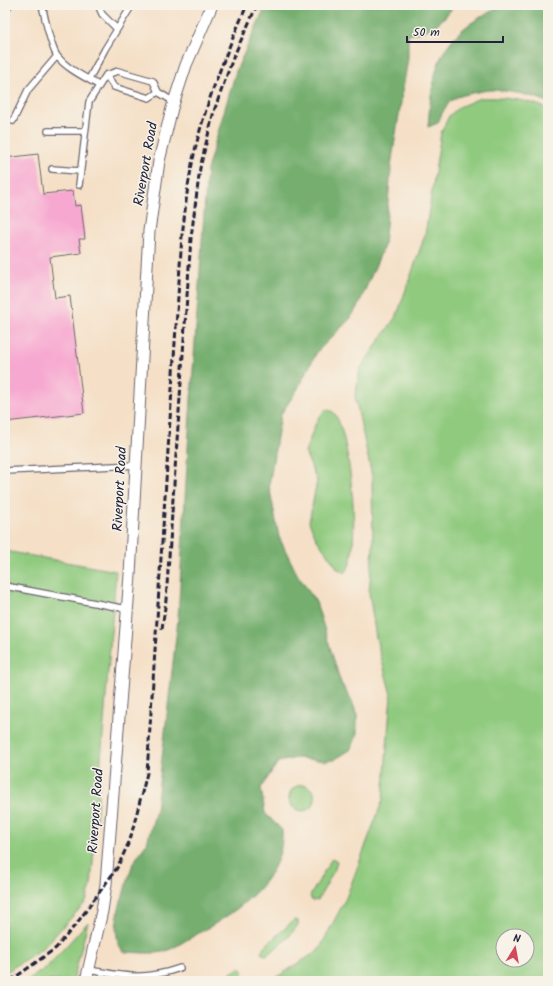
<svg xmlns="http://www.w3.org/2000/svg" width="553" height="986" viewBox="0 0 553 986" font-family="Kalam,sans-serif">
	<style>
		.green { fill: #90ca7f; stroke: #59765d; fill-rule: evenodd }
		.forest { fill: #74ae6e; stroke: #4b6854 }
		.building { fill: #f7a8d0 }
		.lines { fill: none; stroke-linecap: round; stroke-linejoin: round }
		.service-casing { stroke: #6c646c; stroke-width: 8 }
		.minor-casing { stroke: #6c646c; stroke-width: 13 }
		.service { stroke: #fff; stroke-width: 5.5 }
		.minor { stroke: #fff; stroke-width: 11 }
		.rail { stroke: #22223b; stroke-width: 3; stroke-dasharray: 6 3; stroke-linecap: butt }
		.labels { text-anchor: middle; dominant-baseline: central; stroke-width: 3; stroke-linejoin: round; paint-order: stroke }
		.street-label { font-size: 14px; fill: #22223b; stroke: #f7f3e8 }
	</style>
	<rect width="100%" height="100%" fill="#f7f3e8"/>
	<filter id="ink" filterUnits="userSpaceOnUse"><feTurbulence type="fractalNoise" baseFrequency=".025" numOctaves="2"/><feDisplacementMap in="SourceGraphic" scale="8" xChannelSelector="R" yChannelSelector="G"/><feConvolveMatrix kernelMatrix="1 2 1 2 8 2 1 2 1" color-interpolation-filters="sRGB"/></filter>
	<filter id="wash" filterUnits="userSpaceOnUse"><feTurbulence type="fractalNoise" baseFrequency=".012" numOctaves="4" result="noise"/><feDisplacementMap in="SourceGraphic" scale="16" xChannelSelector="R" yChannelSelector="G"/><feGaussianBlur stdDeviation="0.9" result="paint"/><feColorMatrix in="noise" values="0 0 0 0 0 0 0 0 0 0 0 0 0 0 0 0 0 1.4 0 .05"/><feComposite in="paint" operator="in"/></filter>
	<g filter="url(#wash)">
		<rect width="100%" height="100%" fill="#f5e0c7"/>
		<!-- green -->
		<path class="green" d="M 480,98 C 502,97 528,99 548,109 L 548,981 L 274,981 L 277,977 L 319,950 L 346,898 L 383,799 L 391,695 L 376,638 L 369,592 L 373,547 L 372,476 L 355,397 L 360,369 L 397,315 L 425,235 L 441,133 L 449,116 L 459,107 ZM 503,936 L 527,936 L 527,960 L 503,960 Z
			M 325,410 C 328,410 331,410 334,413 C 350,432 363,556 345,573 L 338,569 L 317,540 L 309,522 L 317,481 L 305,452 L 317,420 Z
			M 5,551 L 116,571 L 91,886 L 86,902 L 44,947 L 5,973 Z
			M289 798a13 13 0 1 1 26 0a13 13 0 1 1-26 0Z
			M 332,858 L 337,861 L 335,869 L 318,900 L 312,901 L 310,896 Z
			M 294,920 L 298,921 L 298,925 L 288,938 L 267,955 L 262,954 L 261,952 L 263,948 Z
			M 88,922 L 73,981 L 26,981 L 47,967 Z
			M 239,968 L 243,970 L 243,974 L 234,981 L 218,981 Z"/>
		<!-- forest -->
		<path class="forest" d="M 266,5 L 454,5 C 442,24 429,31 408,35 L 408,58 L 392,159 L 384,246 L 359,304 L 350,319 L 317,352 L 297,390 L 281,414 L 269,485 L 279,537 L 297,574 L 316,602 L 341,683 L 352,701 L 357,715 L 357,736 L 350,750 L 334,760 L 326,761 L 297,758 L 278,762 L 261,788 L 265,813 L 282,830 C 285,882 232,915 192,937 C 184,941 175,948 166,951 C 156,955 134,952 123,952 L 118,944 L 116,927 L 119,908 L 133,863 L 147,843 L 156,810 L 178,619 L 190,414 L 207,170 L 236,71 Z
			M 505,5 L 548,5 L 548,103 C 539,96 504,90 491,90 C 484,90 461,95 455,98 C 446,103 441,115 438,123 L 428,127 C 433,61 440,33 505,5 Z"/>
		<g id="blocks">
			<!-- building -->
			<path class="building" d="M 5,5 L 15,5 L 5,14 Z
				M 38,154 L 43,194 L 73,191 L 75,206 L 81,205 L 85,239 L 79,239 L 81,253 L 50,257 L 55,298 L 70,296 L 84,413 L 5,422 L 5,158 Z"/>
		</g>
	</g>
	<g filter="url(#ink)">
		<use href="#blocks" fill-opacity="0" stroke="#6c646c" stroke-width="1"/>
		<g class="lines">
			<!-- service casing -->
			<g class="service-casing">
				<path id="service" d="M 42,5 C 45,18 50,45 57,56 C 67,69 85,77 98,85
					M 98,5 L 102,14 L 117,29
					M 118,71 L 153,81 L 158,92 L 149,98 L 114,87 L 106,75 Z
					M 89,79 L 105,49 L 132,5
					M 158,92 L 174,102
					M 13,121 L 28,90 L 57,56
					M 48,131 L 85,131
					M 52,169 L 79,171
					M 79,185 L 89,102 L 106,75
					M 5,471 L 136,465
					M 5,586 L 127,609
					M 90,970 C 125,977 146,980 180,968"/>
			</g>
			<!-- minor casing -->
			<g class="minor-casing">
				<path id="minor" d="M 86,981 L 102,911 L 106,884 L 130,575 L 149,231 L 159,161 L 172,108 L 186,65 L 212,5"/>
			</g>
			<!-- service -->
			<use href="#service" class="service"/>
			<!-- minor -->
			<use href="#minor" class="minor"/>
			<!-- rail -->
			<path class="rail" d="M 162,629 L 166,600 L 191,238 L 200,168 L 214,111 L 233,58 L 257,5
				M 10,981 L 56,948 L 77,923 L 117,868 L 130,840 L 147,773 L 182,235 C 185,215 186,195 190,175 C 200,116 223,60 247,5"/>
		</g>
	</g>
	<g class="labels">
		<!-- street labels -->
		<g class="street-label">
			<text transform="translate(146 164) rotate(-80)">Riverport Road</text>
			<text transform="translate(120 489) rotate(-87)">Riverport Road</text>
			<text transform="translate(96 811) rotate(-86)">Riverport Road</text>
		</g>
	</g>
	<!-- margin -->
	<rect width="553" height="986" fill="none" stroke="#f7f3e8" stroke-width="20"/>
	<!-- north arrow -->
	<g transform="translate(515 948) rotate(11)"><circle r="19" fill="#f7f3e8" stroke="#a29fa3"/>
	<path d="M0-3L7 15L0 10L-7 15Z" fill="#d1495b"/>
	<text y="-6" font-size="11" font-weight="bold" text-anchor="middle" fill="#22223b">N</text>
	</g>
	<!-- scale -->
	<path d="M407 36v6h96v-6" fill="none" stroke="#22223b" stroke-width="2"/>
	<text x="413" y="36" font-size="12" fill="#22223b" stroke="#f7f3e8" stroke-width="3" paint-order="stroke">50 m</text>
</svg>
